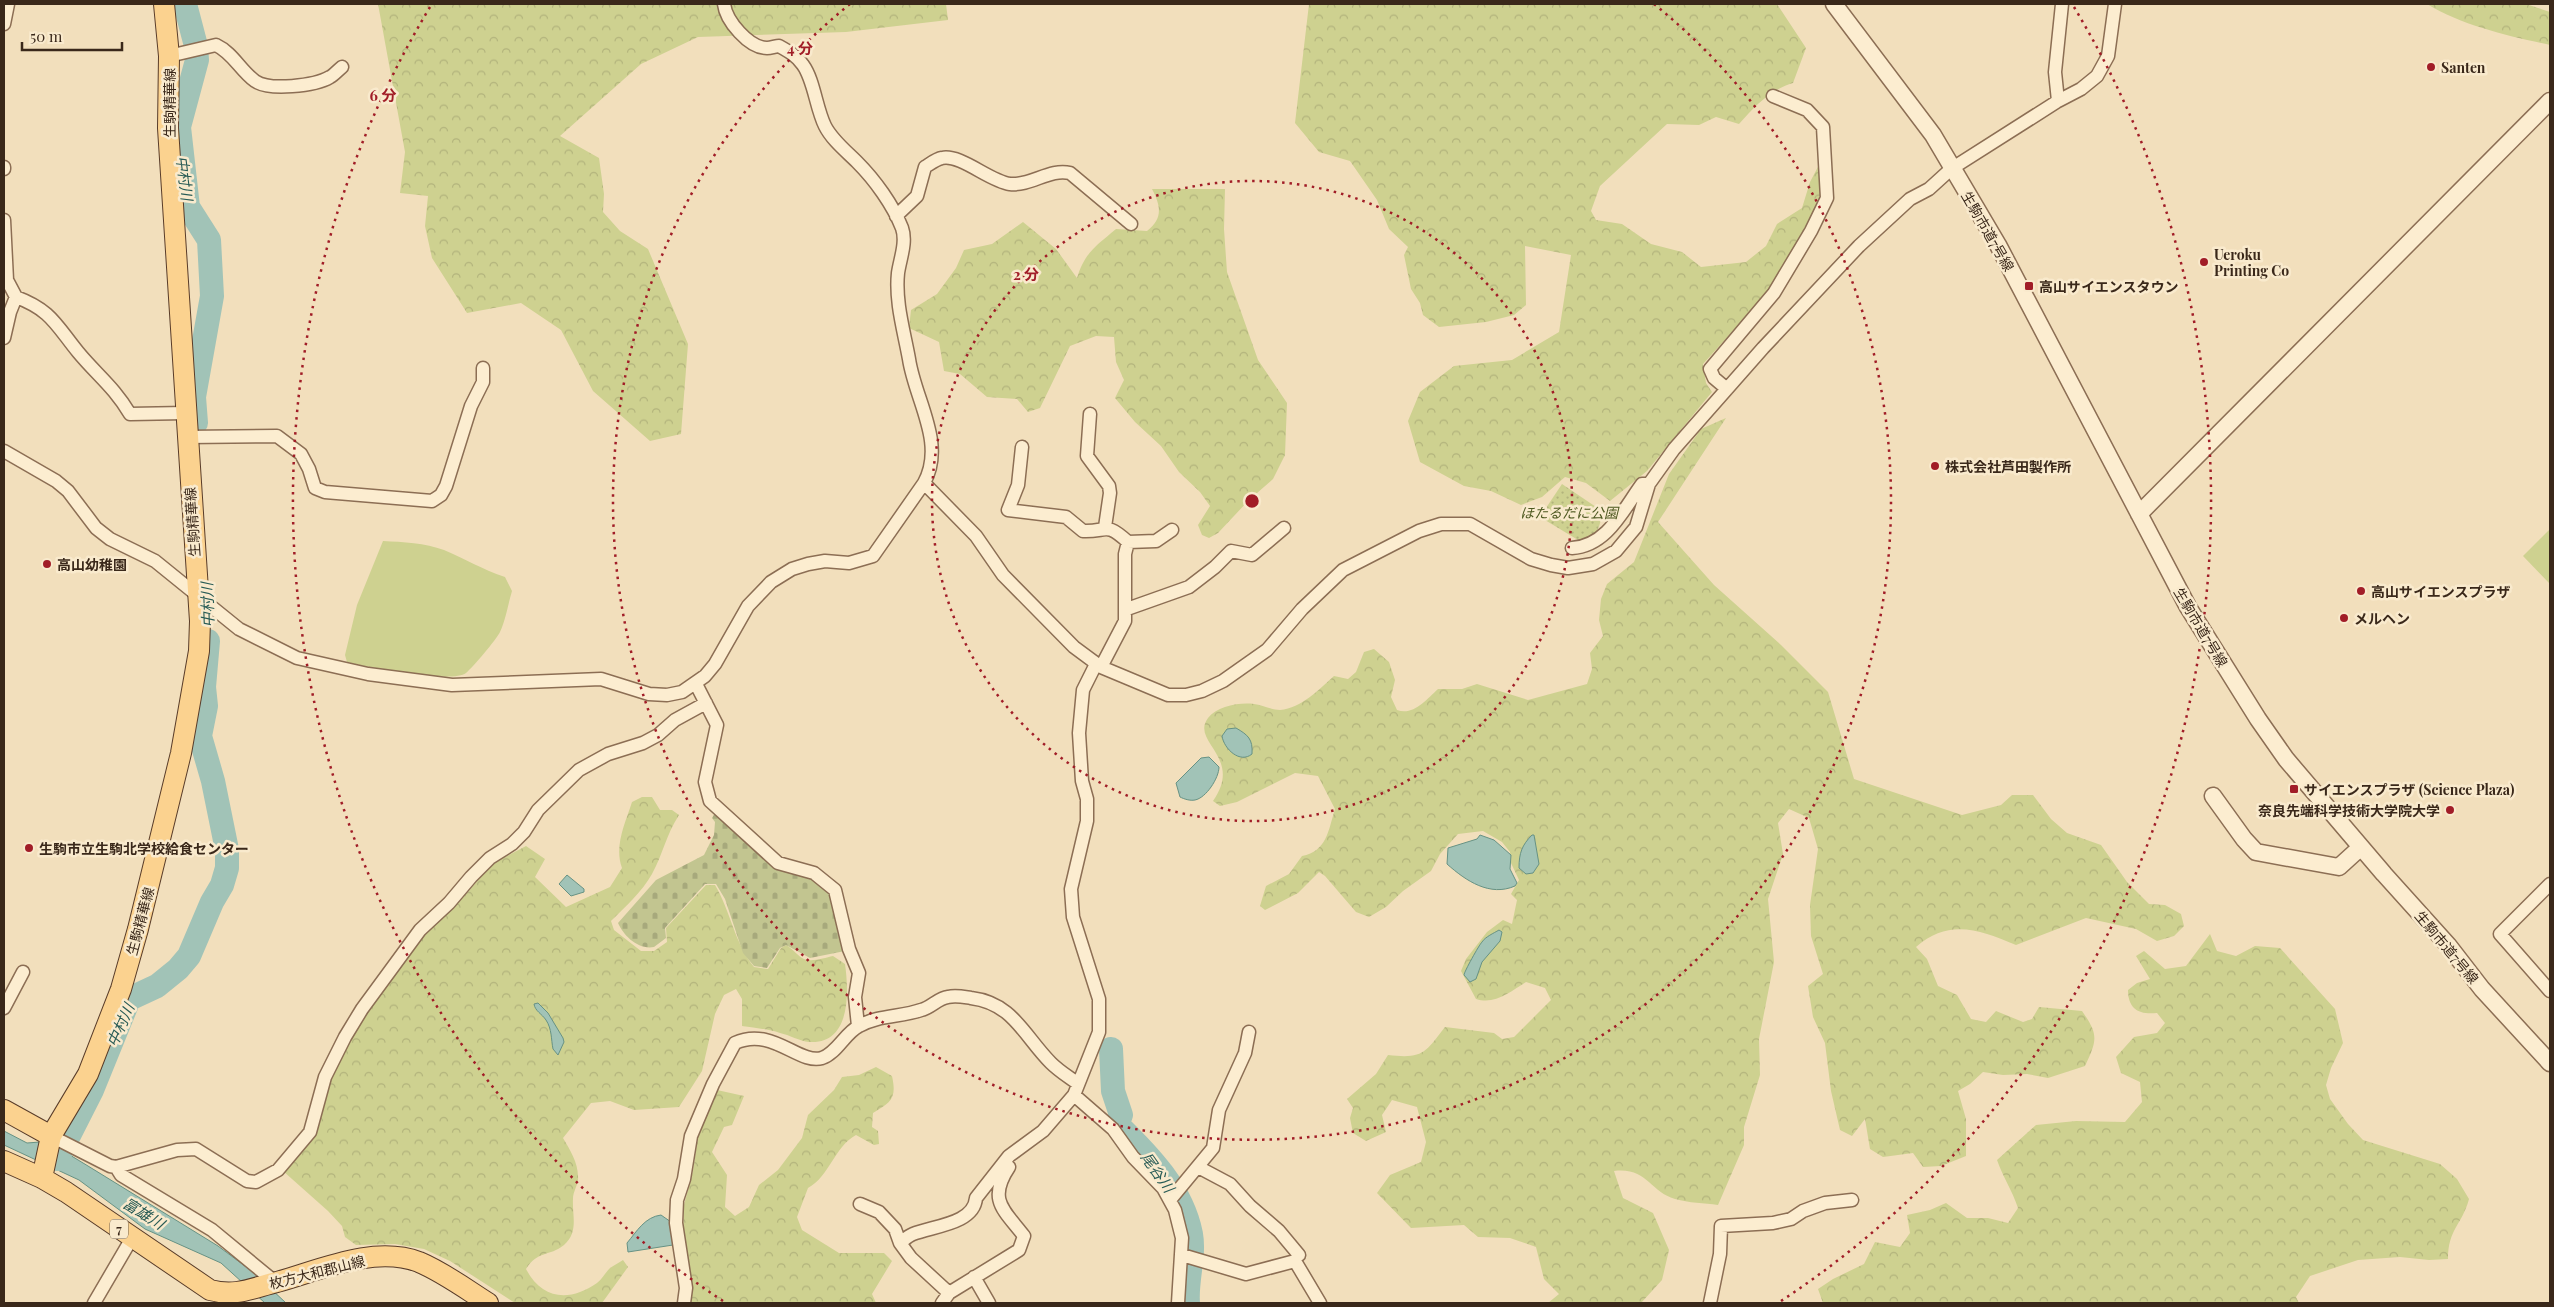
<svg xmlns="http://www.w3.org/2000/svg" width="2554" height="1307" viewBox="0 0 2554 1307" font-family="'Playfair Display','Noto Sans JP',serif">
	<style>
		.green { fill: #ced190 }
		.forest { fill: url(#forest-crowns) }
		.cemetery { fill: url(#cemetery-stones) }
		.park { fill: url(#park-dots) }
		.water { fill: #a1c3b7; stroke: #679284 }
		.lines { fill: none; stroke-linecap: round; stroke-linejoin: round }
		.river { stroke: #a1c3b7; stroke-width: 24 }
		.minor-casing { stroke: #8c6e54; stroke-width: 15 }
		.tertiary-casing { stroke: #8c6e54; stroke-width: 19 }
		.primary-casing { stroke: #593c29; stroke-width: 22 }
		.minor { stroke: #fcedd0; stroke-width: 12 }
		.tertiary { stroke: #fcedd0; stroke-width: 16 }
		.primary { stroke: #fbd28f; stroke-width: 20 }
		.ring { fill: none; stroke: #a11d27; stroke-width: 2.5; stroke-dasharray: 2.5 5 }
		.poi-dot { fill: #a11d27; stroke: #f9eacd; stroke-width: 2 }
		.labels { text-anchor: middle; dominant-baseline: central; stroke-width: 5; stroke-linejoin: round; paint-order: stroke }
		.shield { fill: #f9eacd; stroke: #736250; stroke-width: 1 }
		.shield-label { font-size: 12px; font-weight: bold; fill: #3a281a }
		.poi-label { font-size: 14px; font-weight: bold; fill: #3a281a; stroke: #f9eacd; text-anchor: start }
		.street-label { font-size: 14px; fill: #3a281a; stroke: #f9eacd }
		.park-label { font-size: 14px; font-style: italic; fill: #4d581f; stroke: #f9eacd }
		.water-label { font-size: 15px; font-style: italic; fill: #285b55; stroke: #f9eacd }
		.centre { fill: #a11d27; stroke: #f9eacd; stroke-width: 2.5 }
		.ring-label { font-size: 15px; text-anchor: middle; font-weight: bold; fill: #a11d27; stroke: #f9eacd; stroke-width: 5; stroke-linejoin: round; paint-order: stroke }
	</style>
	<defs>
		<pattern id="forest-crowns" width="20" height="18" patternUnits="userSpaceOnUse" patternTransform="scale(1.25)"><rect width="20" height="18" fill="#ced190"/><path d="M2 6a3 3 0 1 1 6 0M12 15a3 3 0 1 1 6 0" fill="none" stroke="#b2b37c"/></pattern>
		<pattern id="cemetery-stones" width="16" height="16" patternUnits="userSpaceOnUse" patternTransform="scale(1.25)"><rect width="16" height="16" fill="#c2c590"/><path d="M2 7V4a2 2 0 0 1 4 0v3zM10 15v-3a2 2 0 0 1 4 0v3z" fill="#a7a97c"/></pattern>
		<pattern id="park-dots" width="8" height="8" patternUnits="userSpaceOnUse" patternTransform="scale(1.25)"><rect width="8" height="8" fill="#ced190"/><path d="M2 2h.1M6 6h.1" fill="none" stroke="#b2b37c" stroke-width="1.8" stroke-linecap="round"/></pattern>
	</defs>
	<rect width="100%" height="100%" fill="#f2dfbc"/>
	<!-- green -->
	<path class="green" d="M 2550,529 L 2550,584 L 2523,556 Z
		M 383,541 C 403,542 425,543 444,550 C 466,559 481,569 505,577 L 512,591 C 508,604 506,619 500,632 C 496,640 473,667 466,673 C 451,684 367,667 347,662 L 345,655 L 357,605 Z"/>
	<!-- forest -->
	<path class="forest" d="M 378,4 L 946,4 L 948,20 L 846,32 L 698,37 L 641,64 L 560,136 L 599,158 L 604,194 L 603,212 L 620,231 L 648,249 L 688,344 L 681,434 L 650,441 L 593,391 L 561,330 L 521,303 L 467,313 L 432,258 L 425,226 L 428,196 L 400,193 L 405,152 Z
		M 1309,4 L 1777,4 L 1806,48 L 1793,83 C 1770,90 1755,106 1739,124 L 1716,117 L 1699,125 L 1667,124 L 1600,186 L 1591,211 L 1596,220 L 1622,224 L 1651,244 L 1682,252 L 1701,267 L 1746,262 L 1766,246 L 1777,224 L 1802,208 L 1810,182 L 1820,163 L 1821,203 L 1770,290 L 1703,364 L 1706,383 L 1712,392 L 1647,471 L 1610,501 L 1586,483 L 1565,477 L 1542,497 L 1521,505 L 1491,491 L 1464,486 L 1420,462 L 1408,421 L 1420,392 L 1454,366 L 1512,360 L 1559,332 L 1571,255 L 1525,246 L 1526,305 L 1514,315 L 1486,322 L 1439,327 L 1423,315 L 1420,303 L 1411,289 L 1404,255 L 1408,247 L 1389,229 L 1377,200 L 1350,161 L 1319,152 L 1295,123 Z
		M 2427,4 L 2526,4 L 2550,12 L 2550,45 C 2509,36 2463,26 2427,4 Z
		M 1152,189 L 1225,189 L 1224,229 L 1227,272 L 1258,360 L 1287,403 L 1285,455 L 1273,479 L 1249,500 L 1218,533 L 1209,538 L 1202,535 L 1198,525 L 1210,506 L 1200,492 L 1179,472 L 1161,446 L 1135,422 L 1115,398 L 1124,380 L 1116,362 L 1114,337 L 1096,336 L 1070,346 L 1040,408 L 1028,412 L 1017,399 L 987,397 L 960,374 L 944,371 L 939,342 L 909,328 L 911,310 L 937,294 L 956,268 L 964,250 L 992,244 L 1023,222 L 1056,249 L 1077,278 C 1085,252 1096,246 1116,229 L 1147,231 C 1163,219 1161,206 1152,189 Z
		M 1726,418 L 1658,522 L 1714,585 L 1781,645 L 1828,692 L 1854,779 L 1962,815 L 2001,805 L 2012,795 L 2033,795 L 2051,819 L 2067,833 L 2101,845 L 2127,882 L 2149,904 L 2165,905 L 2181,914 L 2184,926 L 2174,936 L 2157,941 L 2136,929 L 2086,918 L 2016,945 C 1980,930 1949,918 1916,947 L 1927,959 L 1938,986 L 1957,995 L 1971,1019 L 1986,1022 L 1996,1011 L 2023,1022 L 2032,1019 L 2039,1007 L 2082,1011 C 2099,1035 2097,1040 2085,1066 L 2048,1078 L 2027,1074 L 2003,1075 L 1983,1072 L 1970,1084 L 1958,1091 L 1966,1119 L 1966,1156 L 1941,1166 L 1923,1167 L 1913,1153 L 1883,1157 L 1870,1149 L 1865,1119 L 1852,1136 L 1840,1130 L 1831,1091 L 1825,1043 L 1813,1017 L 1808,986 L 1823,974 L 1811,936 L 1810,905 L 1818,849 L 1809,818 L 1789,809 L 1778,823 L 1783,854 L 1768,899 L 1774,962 L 1759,1039 L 1760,1075 L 1744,1127 L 1744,1145 L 1718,1205 C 1704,1203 1689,1203 1675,1199 C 1650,1192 1647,1167 1614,1171 L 1623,1198 L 1653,1213 L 1669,1250 L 1662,1280 L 1641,1303 L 1548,1303 L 1559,1294 L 1544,1279 L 1536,1247 L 1510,1238 L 1478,1237 L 1464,1225 L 1411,1228 L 1377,1193 L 1390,1175 L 1421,1162 L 1426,1142 L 1417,1107 L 1392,1100 L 1382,1115 L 1386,1132 L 1366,1141 L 1353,1133 L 1350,1118 L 1353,1108 L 1347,1099 L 1376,1074 L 1388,1055 C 1423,1059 1425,1053 1445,1027 L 1494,1033 L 1502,1039 L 1514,1037 L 1551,1000 L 1545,988 L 1526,982 C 1510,992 1495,1005 1476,999 L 1461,971 L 1466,959 L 1487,932 L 1503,920 L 1512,924 L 1517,900 L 1511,894 L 1519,880 L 1511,863 L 1510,852 L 1502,842 L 1483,831 L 1458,834 L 1440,854 L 1431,871 L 1403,891 L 1386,907 L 1369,917 L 1356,912 L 1325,876 L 1319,872 L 1298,893 L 1265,910 L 1260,906 L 1266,886 L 1289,874 L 1302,856 C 1327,851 1328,831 1335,809 L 1318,776 L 1295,773 L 1237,802 L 1220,806 L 1213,801 C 1244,757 1190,742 1208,718 C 1217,706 1240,702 1254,704 C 1262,705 1272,710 1280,710 C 1302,708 1318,690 1334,676 L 1348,679 L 1356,672 L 1364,652 L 1374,649 L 1389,662 L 1395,680 L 1391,697 L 1397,710 C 1413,716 1426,700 1438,689 L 1462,689 L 1477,684 L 1528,700 L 1587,684 L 1592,669 L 1590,653 L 1603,636 L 1599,620 L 1601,599 L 1607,584 L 1634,562 L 1669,474 L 1701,429 Z
		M 642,797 L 652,797 L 660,810 L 672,810 L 679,815 C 666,835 663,854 652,874 C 642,892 625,907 611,921 L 614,930 L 641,951 L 654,951 L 667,942 L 666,928 L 706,885 L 715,885 C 731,912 734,942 754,967 L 768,969 L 781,948 L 786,945 C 793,949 796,954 802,958 C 810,963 824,958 833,956 L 845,964 C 849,992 851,1045 809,1042 C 800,1041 789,1035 780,1033 C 768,1029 755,1028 742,1026 L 742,999 L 736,989 L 724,995 L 715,1014 L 702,1071 L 679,1107 L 634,1110 L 610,1101 L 591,1103 L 563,1138 C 570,1150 578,1162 578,1177 C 579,1184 573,1191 573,1199 C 572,1215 579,1232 564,1245 C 549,1257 538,1250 526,1269 C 542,1300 570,1302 597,1283 C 602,1279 605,1273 610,1268 C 614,1265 619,1263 623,1260 L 628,1267 L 602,1303 L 515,1303 L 450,1261 L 424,1249 L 395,1244 L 356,1245 L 345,1237 L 342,1226 L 328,1211 L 283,1171 L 327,1087 L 351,1033 L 419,939 L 467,893 L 492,864 L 526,846 L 545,859 L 535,877 L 566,907 L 610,887 L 622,868 C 614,846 625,824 632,802 Z
		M 2210,934 L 2217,951 L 2236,956 L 2255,946 L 2280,948 L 2335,1009 L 2343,1043 L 2331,1068 L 2326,1085 L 2330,1099 L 2348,1124 L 2363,1140 L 2440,1164 L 2457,1179 L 2469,1199 C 2462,1225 2448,1229 2448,1259 L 2429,1260 L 2400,1257 L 2358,1260 L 2310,1276 L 2296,1297 L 2299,1303 L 1823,1303 L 1818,1289 L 1833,1279 L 1864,1264 L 1875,1242 L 1900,1247 L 1910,1233 L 1907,1215 L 1930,1210 L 1946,1203 L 1967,1218 L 1988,1218 L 2008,1223 L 2018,1208 C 2012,1190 2003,1177 1997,1160 L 2036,1125 L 2076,1121 L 2125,1122 L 2142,1102 L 2140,1082 L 2121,1073 L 2116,1057 L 2134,1037 L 2157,1033 L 2165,1023 L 2157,1013 C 2139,1015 2128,1009 2128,990 L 2137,983 L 2150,979 L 2136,956 L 2144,951 L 2165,969 L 2186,966 Z
		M 876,1067 L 892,1076 C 897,1099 891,1102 873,1113 L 872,1127 L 878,1131 L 879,1144 L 874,1145 L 856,1135 C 834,1147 830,1176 808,1188 L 797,1217 L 802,1230 L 839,1253 L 884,1253 L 892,1261 L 872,1294 L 876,1303 L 689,1303 L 683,1234 L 684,1205 L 693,1171 L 698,1137 L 707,1108 L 717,1090 L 744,1096 L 732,1125 L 724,1127 L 712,1152 L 727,1175 L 725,1207 L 735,1216 L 749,1207 L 759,1185 L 778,1170 L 802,1138 L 808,1115 L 834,1090 L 842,1077 L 859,1075 Z"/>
	<!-- cemetery -->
	<path class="cemetery" d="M 715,813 L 780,870 L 818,881 L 830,892 L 845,951 L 810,958 L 786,945 L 780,948 L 767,968 L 754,966 L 743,953 L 725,899 L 716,884 L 705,884 L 665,928 L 666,938 L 654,947 C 638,950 624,936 618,923 L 656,880 L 704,855 L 714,835 L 715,822 L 712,818 Z"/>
	<!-- park -->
	<path class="park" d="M 1562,484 L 1602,511 C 1601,526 1597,536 1583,543 L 1540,517 Z"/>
	<!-- water -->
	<path class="water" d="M 1236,728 C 1248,735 1253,739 1252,754 C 1240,764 1224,749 1222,736 L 1227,729 Z
		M 1209,757 L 1219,767 C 1219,778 1206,798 1195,800 C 1190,801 1184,799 1180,797 L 1176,783 L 1201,758 Z
		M 1480,835 L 1494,840 L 1511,855 L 1510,869 L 1517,883 L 1515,886 C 1490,897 1466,881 1447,864 L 1448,848 L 1477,839 Z
		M 1532,835 L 1534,835 L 1539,864 L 1533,873 L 1526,874 L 1519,868 C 1519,853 1522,845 1532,835 Z
		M 567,875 L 584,889 L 584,892 L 571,896 L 559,884 Z
		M 1499,930 L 1502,932 L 1500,941 L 1482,962 L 1476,979 L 1470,982 L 1464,975 C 1464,972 1479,945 1482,942 C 1485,937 1494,933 1499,930 Z
		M 538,1003 L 548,1013 L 563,1038 L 564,1042 L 558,1055 L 553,1049 C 551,1039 552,1029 546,1020 C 542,1014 535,1011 534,1004 Z
		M 4,1131 L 27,1143 L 40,1142 L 55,1146 L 88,1166 L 218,1246 L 253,1272 L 286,1303 L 265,1303 L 221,1263 L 145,1229 L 79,1180 L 4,1145 Z
		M 661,1215 L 671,1222 L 673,1245 L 628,1252 L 627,1243 C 637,1231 645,1217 661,1215 Z"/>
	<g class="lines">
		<!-- river -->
		<path class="river" d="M 185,4 L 196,46 L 197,60 L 179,127 L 188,207 L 209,240 L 212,296 L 194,397 L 196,423
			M 1111,1049 L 1113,1091 L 1121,1115 L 1117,1124 C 1149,1155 1182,1189 1191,1234 C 1195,1256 1186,1281 1188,1303
			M 57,1159 L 92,1090 L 129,999 L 157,986 L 178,969 L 189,956 L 212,902 L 222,885 L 227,868 L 227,850 L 213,781 L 200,736 L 206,706 L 204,687 L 208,641"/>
		<!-- minor casing -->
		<g class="minor-casing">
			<path id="minor" d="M 724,4 C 726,21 749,48 767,48 C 771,48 776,46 779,46 C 788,51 797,56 803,65 C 814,80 816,108 825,126 C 832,140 846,151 857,162 C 875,180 893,205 902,228 C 907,242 900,259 898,273 C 895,302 904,331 909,359 C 915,400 946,443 924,483
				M 4,24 L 8,4
				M 169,56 L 216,45 C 233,53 240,70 255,81 C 269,91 315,86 330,77 C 334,75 338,70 342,67
				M 2058,101 L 2055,72 L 2062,4
				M 4,167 L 4,169
				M 896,216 L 917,196 L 925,167 C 930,164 936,159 942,158 C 961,154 989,181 1010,184 C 1031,186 1050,168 1070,173 L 1131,224
				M 4,220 L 7,280 L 16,297 L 10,312 L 4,338
				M 16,297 C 51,310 56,325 78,352 C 97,375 114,387 130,414 L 185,413
				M 1727,389 L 1714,378 L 1710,369 L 1774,293 L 1811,231 L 1827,198 L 1823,127 L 1807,110 L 1773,96
				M 1090,414 L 1087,456 L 1109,486 L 1110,493 L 1105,527
				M 186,437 L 277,436 L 301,454 L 309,469 L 315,488 L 325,492 L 432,501 L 441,495 L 446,486 L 471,406 L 483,382 L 483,368
				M 1022,447 L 1018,485 L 1008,510 L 1066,517 L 1083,531 C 1108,532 1105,521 1128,542 L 1125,554 L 1125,621 L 1101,667
				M 4,451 L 56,481 L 68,491 L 96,528 L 110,539 L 155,561 L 239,629 L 297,658 L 368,674 L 452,685 L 601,679 L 649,694 L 667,695 L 682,692 L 705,676 L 715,664 L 748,606 L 771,582 L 792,569 L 808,564 L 825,561 L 849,563 L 873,556 L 924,483 L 976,536 L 1003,575 L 1074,647 L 1101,667 L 1168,695 L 1186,695 L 1202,691 L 1223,681 L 1267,650 L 1302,609 L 1343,570 L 1419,531 L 1441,524 L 1470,524 L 1531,559 L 1551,565 L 1568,568 L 1593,564 L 1616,551 L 1636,527 L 1649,484 L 1674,449 L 1763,348 L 1859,246 L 1910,199 L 1929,189 L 1951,169 L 2058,101 L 2081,89 L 2097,76 L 2108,56 L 2115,4
				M 1128,542 L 1156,541 L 1172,530
				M 1572,548 C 1607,546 1623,510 1642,484 L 1649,484
				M 1127,609 L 1189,587 L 1215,567 L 1231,551 L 1252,555 L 1284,528
				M 696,684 L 717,725 L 705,782 L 710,801 L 778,863 L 814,873 L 835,890 L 849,949 L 859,973 L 855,997 L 858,1026
				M 2550,884 L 2500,934 L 2550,991
				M 4,1008 L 23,972
				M 1074,1095 L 1113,1129 L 1133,1157 L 1163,1188 L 1175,1210 L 1182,1238 L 1178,1303
				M 51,1136 L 110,1166 L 116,1167 L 177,1150 L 196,1149 L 247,1181 L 256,1182 L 278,1170 L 310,1132 L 325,1077 L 345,1037 L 362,1009 L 420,930 L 449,903 L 471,877 L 490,858 L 512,844 L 524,832 L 538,810 L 579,770 L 608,754 L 643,743 L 658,735 L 675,720 L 706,703
				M 116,1167 L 121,1175 L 212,1230 L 275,1282
				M 1198,1167 L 1230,1184 L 1250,1206 L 1279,1231 L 1299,1255
				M 1170,1200 L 1213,1148 L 1219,1110 L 1245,1053 L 1249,1032
				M 860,1204 L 879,1212 L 895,1229 L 900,1243 L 911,1258 L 949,1293
				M 900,1243 C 904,1240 908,1236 913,1234 C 933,1226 974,1224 976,1198 L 1009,1156 L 1043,1131 L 1074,1095 L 1099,1032 L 1099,999 L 1073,917 L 1071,889 L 1087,821 L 1087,799 L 1082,781 L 1079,733 L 1083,690 L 1096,664
				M 1182,1255 L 1246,1274 L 1295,1261 L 1320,1303
				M 974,1277 L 989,1303
				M 94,1303 L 132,1238
				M 684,1303 L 686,1288 L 676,1223 L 677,1200 L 684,1179 L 691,1136 L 713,1084 L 735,1043 C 772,1026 799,1065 822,1058 C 837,1053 845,1033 859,1026 C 878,1015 902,1017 921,1010 C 931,1008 938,998 948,997 C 956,995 964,997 971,998 C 1013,1003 1024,1036 1051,1063 C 1059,1071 1069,1077 1078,1084
				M 942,1303 L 949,1293 L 1019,1250 L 1024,1236 C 1004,1210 987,1200 1009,1167
				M 1710,1303 L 1720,1254 L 1721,1226 L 1773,1223 L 1791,1219 L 1803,1211 L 1825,1203 L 1852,1200"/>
		</g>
		<!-- tertiary casing -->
		<g class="tertiary-casing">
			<path id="tertiary" d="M 1834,4 L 1933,135 L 1998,245 L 2188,607 L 2258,719 L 2286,759 L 2384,874 L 2448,945 L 2482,989 L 2550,1063
				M 2139,514 L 2550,101
				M 2213,796 L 2244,839 L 2256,852 L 2339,867 L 2361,847"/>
		</g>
		<!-- primary casing -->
		<g class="primary-casing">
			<path id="primary" d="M 4,1110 L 51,1136
				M 4,1161 L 42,1178 L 66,1192 L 210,1290 C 236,1297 252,1288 277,1282 C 320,1270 374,1245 419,1262 C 443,1272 466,1289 488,1303
				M 42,1178 L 51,1136 L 88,1074 L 121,989 L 138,929 L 181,753 L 199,651 L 200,621 L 168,128 L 169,56 L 164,4"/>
		</g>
		<!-- minor -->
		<use href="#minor" class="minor"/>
		<!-- tertiary -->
		<use href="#tertiary" class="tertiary"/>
		<!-- primary -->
		<use href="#primary" class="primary"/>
	</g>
	<!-- distance rings -->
	<g class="ring">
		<circle cx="1252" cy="501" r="320"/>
		<path d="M1654 4A639 639 0 1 1 850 4"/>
		<path d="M723 1301A959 959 0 0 1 430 7M2074 7A959 959 0 0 1 1781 1301"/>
	</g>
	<!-- markers -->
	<g class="poi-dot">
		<circle cx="2431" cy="67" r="5"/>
		<circle cx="2204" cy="262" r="5"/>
		<rect x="2024" y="281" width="10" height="10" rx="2.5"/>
		<circle cx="1935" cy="466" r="5"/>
		<circle cx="47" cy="564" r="5"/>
		<circle cx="2361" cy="591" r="5"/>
		<circle cx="2344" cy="618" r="5"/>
		<rect x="2289" y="784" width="10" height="10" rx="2.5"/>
		<circle cx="2450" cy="810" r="5"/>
		<circle cx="29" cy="848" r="5"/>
	</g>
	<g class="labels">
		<!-- shield labels -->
		<rect class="shield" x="110" y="1219.5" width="18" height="19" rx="4"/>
		<g class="shield-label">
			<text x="119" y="1229">7</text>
		</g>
		<!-- poi labels -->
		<g class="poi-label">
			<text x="2441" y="67">Santen</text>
			<text x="2214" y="254">Ueroku<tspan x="2214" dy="16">Printing Co</tspan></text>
			<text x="2039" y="286">高山サイエンスタウン</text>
			<text x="1945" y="466">株式会社芦田製作所</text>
			<text x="57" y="564">高山幼稚園</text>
			<text x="2371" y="591">高山サイエンスプラザ</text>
			<text x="2354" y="618">メルヘン</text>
			<text x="2304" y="789">サイエンスプラザ (Science Plaza)</text>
			<text x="2440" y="810" text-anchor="end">奈良先端科学技術大学院大学</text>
			<text x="39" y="848">生駒市立生駒北学校給食センター</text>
		</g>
		<!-- street labels -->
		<g class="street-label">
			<text transform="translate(169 103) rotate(-90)">生駒精華線</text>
			<text transform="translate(1988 231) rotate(60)">生駒市道7号線</text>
			<text transform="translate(192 522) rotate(-94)">生駒精華線</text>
			<text transform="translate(2201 627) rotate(59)">生駒市道7号線</text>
			<text transform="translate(140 921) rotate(-75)">生駒精華線</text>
			<text transform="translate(2447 947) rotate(50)">生駒市道7号線</text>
			<text transform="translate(317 1272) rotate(-14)">枚方大和郡山線</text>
		</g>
		<!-- park labels -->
		<g class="park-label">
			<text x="1569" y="512">ほたるだに公園</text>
		</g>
		<!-- water labels -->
		<g class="water-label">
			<text transform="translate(185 178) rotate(83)">中村川</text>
			<text transform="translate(207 605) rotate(-92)">中村川</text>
			<text transform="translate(120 1025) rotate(-66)">中村川</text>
			<text transform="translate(1158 1172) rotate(55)">尾谷川</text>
			<text transform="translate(144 1213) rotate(32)">富雄川</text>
		</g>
	</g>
	<circle cx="1252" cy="501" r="8" class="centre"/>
	<g class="ring-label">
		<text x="800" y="54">4 分</text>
		<text x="383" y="101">6 分</text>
		<text x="1026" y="280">2 分</text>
	</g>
	<!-- border -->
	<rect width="2554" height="1307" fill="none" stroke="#3a281a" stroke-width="10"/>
	<!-- scale -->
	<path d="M22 42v8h100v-8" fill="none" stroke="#3a281a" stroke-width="2.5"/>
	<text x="30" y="42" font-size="15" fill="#3a281a" stroke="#f9eacd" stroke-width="4" paint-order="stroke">50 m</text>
</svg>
